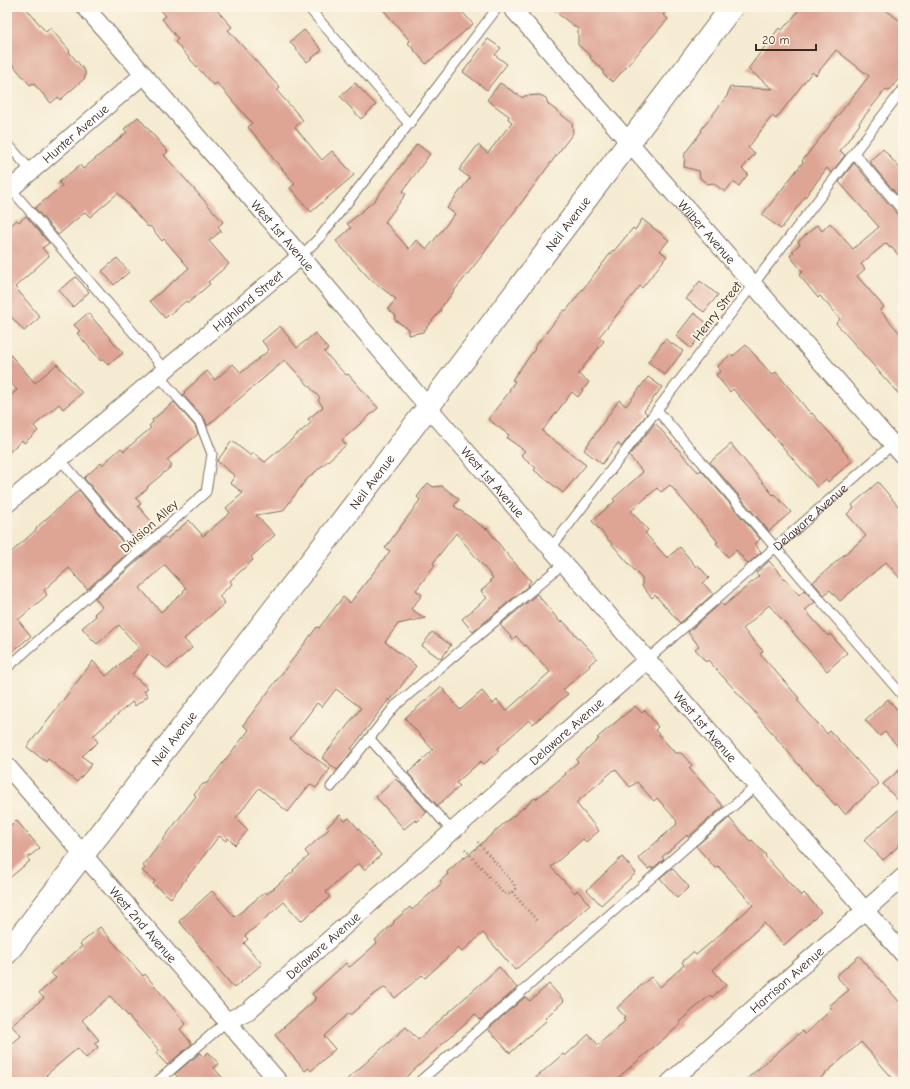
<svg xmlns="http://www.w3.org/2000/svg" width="910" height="1089" viewBox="0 0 910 1089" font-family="'Comic Neue',sans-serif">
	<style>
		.building { fill: #dea494; fill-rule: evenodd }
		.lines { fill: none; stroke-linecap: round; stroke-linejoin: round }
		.lane-casing { stroke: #7c6e5d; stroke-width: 11 }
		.street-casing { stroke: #7c6e5d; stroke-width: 19 }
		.secondary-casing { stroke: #7c6e5d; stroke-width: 24 }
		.path { stroke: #7c6e5d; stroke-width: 2.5; stroke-dasharray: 1 3; stroke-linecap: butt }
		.lane { stroke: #fff; stroke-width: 9 }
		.street { stroke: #fff; stroke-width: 17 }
		.secondary { stroke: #fff; stroke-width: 22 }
		.labels { text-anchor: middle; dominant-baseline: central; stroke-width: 4; stroke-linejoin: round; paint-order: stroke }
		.street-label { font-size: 13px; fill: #3b2a1e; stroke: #fcf5e5 }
	</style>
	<rect width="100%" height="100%" fill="#fcf5e5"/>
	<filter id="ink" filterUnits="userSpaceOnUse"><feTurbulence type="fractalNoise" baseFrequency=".025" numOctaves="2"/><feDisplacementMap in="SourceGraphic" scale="8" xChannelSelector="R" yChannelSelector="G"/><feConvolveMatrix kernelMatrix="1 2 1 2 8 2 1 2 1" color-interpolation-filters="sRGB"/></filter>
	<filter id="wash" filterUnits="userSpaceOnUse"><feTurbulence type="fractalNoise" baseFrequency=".012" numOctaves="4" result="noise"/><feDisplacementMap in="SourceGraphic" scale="16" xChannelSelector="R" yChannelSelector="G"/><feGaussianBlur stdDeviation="0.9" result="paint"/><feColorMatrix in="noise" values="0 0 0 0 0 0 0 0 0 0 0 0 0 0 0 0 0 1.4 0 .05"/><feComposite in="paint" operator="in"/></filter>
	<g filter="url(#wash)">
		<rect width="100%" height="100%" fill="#f5ebd2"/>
		<g id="blocks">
			<!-- building -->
			<path class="building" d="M 7,7 L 25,7 L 46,32 L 50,28 L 70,51 L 69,52 L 85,71 L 85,78 L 60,100 L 58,97 L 51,103 L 33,83 L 30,85 L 7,58 Z
				M 158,7 L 214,7 L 232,27 L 228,30 L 280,88 L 277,91 L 303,120 L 295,127 L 322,160 L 332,151 L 354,175 L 311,212 L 290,188 L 295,184 L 271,156 L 272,155 L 248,127 L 252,123 L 217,83 L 213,85 L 175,42 L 178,39 L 162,19 L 166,16 Z
				M 381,7 L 458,7 L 473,24 L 426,64 L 408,43 L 410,41 Z
				M 549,7 L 669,7 L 663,15 L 668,19 L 613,82 L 603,74 L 603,70 L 590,58 L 591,56 L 578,45 L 578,29 Z
				M 801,7 L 882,7 L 903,23 L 903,73 L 889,91 L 886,89 L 859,123 L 860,124 L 840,151 L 845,155 L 831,173 L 827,168 L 781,229 L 762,215 L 803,162 L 802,161 L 869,76 L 836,50 L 816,75 L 812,72 L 776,119 L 772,116 L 748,148 L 755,153 L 742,169 L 748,174 L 739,186 L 733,182 L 725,192 L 713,183 L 708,184 L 700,178 L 699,171 L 684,167 L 685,153 L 702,131 L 701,130 L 727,96 L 730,87 L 773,89 L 748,69 L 779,28 L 782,30 L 787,24 L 788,24 Z
				M 304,30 L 322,50 L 307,62 L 290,42 Z
				M 488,39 L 501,48 L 495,55 L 507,64 L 487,90 L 463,72 Z
				M 355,83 L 376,105 L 361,119 L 340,96 Z
				M 500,83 L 523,98 L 524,96 L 540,95 L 546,98 L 548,104 L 572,123 L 573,133 L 481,257 L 440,309 L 441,310 L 423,332 L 408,335 L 408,329 L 394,319 L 396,316 L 388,309 L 396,299 L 369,278 L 336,241 L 351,228 L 347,224 L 375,200 L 417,144 L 430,154 L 402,192 L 406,194 L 385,222 L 409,249 L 416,240 L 427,249 L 455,214 L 447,208 L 470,178 L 459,170 L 478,145 L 488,153 L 512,122 L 508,119 L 509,116 L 487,100 Z
				M 138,117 L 168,152 L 164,155 L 223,222 L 218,227 L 221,231 L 209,241 L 229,264 L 208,282 L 210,284 L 188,303 L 186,301 L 165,318 L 150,301 L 189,268 L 164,239 L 162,241 L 150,226 L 148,227 L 118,193 L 90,217 L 85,212 L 58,235 L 35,208 L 62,186 L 59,182 L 80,165 L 83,169 L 127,132 L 124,129 Z
				M 883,149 L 903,172 L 903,202 L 869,161 Z
				M 854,163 L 898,215 L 903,217 L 903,260 L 891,247 L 890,248 L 886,243 L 861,264 L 865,269 L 857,276 L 884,307 L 880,310 L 903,337 L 903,399 L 836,323 L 840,319 L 820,296 L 818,298 L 799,275 L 803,272 L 790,256 L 794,252 L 792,251 L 800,244 L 798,242 L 817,225 L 822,231 L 830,223 L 853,249 L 879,227 L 839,182 Z
				M 26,216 L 49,243 L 42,248 L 49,256 L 15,287 L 40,317 L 24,331 L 7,312 L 7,229 L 17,220 L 19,222 Z
				M 642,219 L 669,240 L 660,251 L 667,256 L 642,288 L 640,286 L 599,337 L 604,341 L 578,374 L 589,382 L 578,397 L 572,392 L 542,431 L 586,465 L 563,493 L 534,470 L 536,468 L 521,455 L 525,451 L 507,438 L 509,435 L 488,419 L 510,391 L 509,390 L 515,381 L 512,380 L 535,349 L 534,348 L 564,310 L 566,311 L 613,250 L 614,251 L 633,228 L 635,230 Z
				M 117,258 L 129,272 L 114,285 L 102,271 Z
				M 76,277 L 89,292 L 73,307 L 59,290 Z
				M 700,281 L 718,295 L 704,312 L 686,299 Z
				M 88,313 L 123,353 L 108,365 L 103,359 L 101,361 L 77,333 L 80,331 L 74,325 Z
				M 694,313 L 708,324 L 691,348 L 676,336 Z
				M 280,326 L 297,348 L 315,333 L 328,349 L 324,352 L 346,375 L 348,374 L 378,408 L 342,440 L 346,445 L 306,480 L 283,511 L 256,515 L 275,535 L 251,557 L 253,560 L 230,581 L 232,584 L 219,596 L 225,603 L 184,639 L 192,648 L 168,669 L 148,654 L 132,675 L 148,688 L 144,691 L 148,696 L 135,706 L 132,702 L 93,736 L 98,742 L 82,756 L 92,764 L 77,782 L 48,759 L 46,762 L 27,747 L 93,661 L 106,676 L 139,648 L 119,625 L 97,644 L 91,638 L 82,628 L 96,616 L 94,614 L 102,607 L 95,598 L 165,537 L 167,539 L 189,520 L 203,536 L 230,513 L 226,508 L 243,493 L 230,483 L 235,476 L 217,461 L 232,441 L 251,456 L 253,453 L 265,462 L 311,423 L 308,419 L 323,407 L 318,400 L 320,398 L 285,360 L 207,426 L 205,419 L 183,395 L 185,393 L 184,392 L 207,371 L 215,380 L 233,364 L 241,373 L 269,350 L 262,341 ZM 165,565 L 186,588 L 183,591 L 184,592 L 161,612 L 140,588 Z
				M 665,339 L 683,351 L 665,375 L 648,362 Z
				M 746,345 L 772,375 L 776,372 L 811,414 L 812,413 L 843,448 L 842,449 L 852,461 L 828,482 L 826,479 L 817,487 L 733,389 L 730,392 L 716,375 L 721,371 L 717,367 L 731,354 L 733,356 Z
				M 7,351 L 35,383 L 57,364 L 82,393 L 63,409 L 59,404 L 34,426 L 38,431 L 24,443 L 22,440 L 7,454 L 7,399 L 17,390 L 7,379 Z
				M 648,377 L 662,387 L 644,411 L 647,414 L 621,447 L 618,443 L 602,464 L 584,450 L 619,400 L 626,406 Z
				M 174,402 L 195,426 L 198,434 L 167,460 L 172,466 L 147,487 L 148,488 L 136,498 L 141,504 L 138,506 L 157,528 L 139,543 L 84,478 L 101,463 L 102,465 L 121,448 L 124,451 L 139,438 L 151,428 L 149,426 L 153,422 L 152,420 Z
				M 655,423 L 698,472 L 701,470 L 760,539 L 755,544 L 761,552 L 748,564 L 736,550 L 728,557 L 716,543 L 718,542 L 670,485 L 661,492 L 657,488 L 631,511 L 648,530 L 645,533 L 667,558 L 680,547 L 696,567 L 698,565 L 709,578 L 703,583 L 713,594 L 680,623 L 655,595 L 652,598 L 642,586 L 642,579 L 592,521 L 615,501 L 613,499 L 643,472 L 629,456 Z
				M 731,444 L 773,495 L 774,494 L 791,512 L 769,531 L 710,462 Z
				M 878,482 L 903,512 L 903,582 L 886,562 L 840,601 L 830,590 L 824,595 L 813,582 L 866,536 L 847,514 L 854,508 L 852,505 Z
				M 428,483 L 433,487 L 442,486 L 459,499 L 454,506 L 486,529 L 487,528 L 505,552 L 531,581 L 528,584 L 529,585 L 473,632 L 462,619 L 487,598 L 481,591 L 491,582 L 489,581 L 493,578 L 456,533 L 433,563 L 435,565 L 416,590 L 422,595 L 411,609 L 425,618 L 398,624 L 385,642 L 416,666 L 390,701 L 389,699 L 351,749 L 353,750 L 337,770 L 322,758 L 361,708 L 336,689 L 322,707 L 317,703 L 290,739 L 330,769 L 316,788 L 310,784 L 288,812 L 259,788 L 236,818 L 248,830 L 235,845 L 228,838 L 226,841 L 219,836 L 171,898 L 153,884 L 155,881 L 142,871 L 145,868 L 143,866 L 196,796 L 194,794 L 203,784 L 207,783 L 249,730 L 243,725 L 317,627 L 319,628 L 343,597 L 350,603 L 390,551 L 385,548 L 420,500 L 417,497 Z
				M 79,490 L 130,551 L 87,589 L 69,568 L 44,590 L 47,595 L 18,620 L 31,636 L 7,656 L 7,556 L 37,529 L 36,528 L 56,510 Z
				M 769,561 L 799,595 L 804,590 L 815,602 L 805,610 L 828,636 L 830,634 L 847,653 L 827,671 L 769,605 L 743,629 L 763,651 L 760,654 L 799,698 L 797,700 L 827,734 L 830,731 L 879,784 L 845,814 L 837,804 L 835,805 L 817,784 L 816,785 L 752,709 L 708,660 L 706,662 L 695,649 L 699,646 L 688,632 L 721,603 L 724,606 L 759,576 L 756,573 Z
				M 537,594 L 561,623 L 563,621 L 597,658 L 589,665 L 590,666 L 563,690 L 568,694 L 533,724 L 529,720 L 497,749 L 499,751 L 484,764 L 481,761 L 456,783 L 460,786 L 438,805 L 436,804 L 408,773 L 433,750 L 405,718 L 441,687 L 460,710 L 482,691 L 493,704 L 497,700 L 506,711 L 550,672 L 526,645 L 525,646 L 516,636 L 513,639 L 500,625 Z
				M 432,632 L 451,645 L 441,659 L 422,646 Z
				M 888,699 L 903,716 L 903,752 L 885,732 L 880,736 L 865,720 Z
				M 635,706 L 642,713 L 645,710 L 658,727 L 655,730 L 675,753 L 681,753 L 692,765 L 689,768 L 723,806 L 720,809 L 688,837 L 687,835 L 662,857 L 664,859 L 652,869 L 651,867 L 648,869 L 638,858 L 677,824 L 676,822 L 677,821 L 657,798 L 654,801 L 637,782 L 630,787 L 615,769 L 576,803 L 599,831 L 586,842 L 583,839 L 551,867 L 575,893 L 577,890 L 590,905 L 515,970 L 483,933 L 462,952 L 458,948 L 425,978 L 422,975 L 395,998 L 385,987 L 372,996 L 350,1015 L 349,1013 L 325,1035 L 324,1036 L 335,1049 L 311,1071 L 309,1068 L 305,1071 L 275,1035 L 315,1000 L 314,999 L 316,998 L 312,994 L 346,963 L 349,967 L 351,966 L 377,943 L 375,940 L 394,923 L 393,922 L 410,907 L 412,910 L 442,883 L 440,881 L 448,874 L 447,872 L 464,857 L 465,858 L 501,826 L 535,798 L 536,799 L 566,774 L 565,773 L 578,762 L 576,760 L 599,739 L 597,738 Z
				M 903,767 L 903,842 L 883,860 L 864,840 L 903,806 L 883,784 Z
				M 396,779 L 398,782 L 399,781 L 427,812 L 417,822 L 415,820 L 404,829 L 376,797 Z
				M 340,815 L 345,821 L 349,818 L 381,855 L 364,870 L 359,863 L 326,892 L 330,897 L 301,921 L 284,902 L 245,936 L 248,939 L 244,943 L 262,964 L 234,988 L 179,921 L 212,891 L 235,917 L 265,892 L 267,894 L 294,871 L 293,870 L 309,856 L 305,851 L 329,829 L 327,827 Z
				M 729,818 L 750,841 L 752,840 L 766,855 L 765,856 L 801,896 L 804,893 L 821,912 L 784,945 L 764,923 L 713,970 L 726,985 L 712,997 L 710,995 L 679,1022 L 681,1024 L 613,1082 L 531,1082 L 563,1054 L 565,1056 L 589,1034 L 598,1045 L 625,1021 L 623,1018 L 625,1017 L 617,1008 L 637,989 L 651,977 L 660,987 L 684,965 L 682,962 L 693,952 L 696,955 L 709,944 L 753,905 L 718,866 L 715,868 L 696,846 Z
				M 16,820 L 40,848 L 27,858 L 30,861 L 7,880 L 7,829 Z
				M 622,857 L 636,873 L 601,905 L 587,890 Z
				M 672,868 L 689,887 L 677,898 L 660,878 Z
				M 100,927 L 143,976 L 145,974 L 186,1024 L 180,1029 L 192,1044 L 167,1065 L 156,1053 L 159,1050 L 110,996 L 82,1020 L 99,1040 L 94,1043 L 98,1047 L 86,1058 L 78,1048 L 46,1075 L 53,1082 L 7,1082 L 7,1048 L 21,1036 L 11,1025 L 44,998 L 39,993 L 56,978 L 51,973 L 82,946 L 80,944 Z
				M 859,956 L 903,1006 L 903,1082 L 896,1082 L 861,1042 L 816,1082 L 743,1082 L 802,1031 L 805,1034 L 832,1009 L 829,1006 L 849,990 L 836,976 Z
				M 499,967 L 517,988 L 480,1020 L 475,1014 L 401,1082 L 344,1082 L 406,1027 L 418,1040 Z
				M 549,984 L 564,1001 L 545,1018 L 547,1020 L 510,1053 L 488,1029 L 525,997 L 530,1001 Z
				M 208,1052 L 219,1064 L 214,1068 L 226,1082 L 182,1082 L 175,1074 L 200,1053 L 203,1057 Z"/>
		</g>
	</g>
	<g filter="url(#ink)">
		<use href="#blocks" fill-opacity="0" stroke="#7c6e5d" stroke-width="1"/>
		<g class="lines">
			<!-- lane casing -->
			<g class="lane-casing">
				<g id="lane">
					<path d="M 308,7 L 409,124"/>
					<path d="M 7,143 L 31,171"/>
					<path d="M 854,153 L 903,211"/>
					<path d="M 11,189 L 165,370"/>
					<path d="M 301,256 L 321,236 L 409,124 L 498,7"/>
					<path d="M 657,410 L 903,696"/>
					<path d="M 60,459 L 139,552"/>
					<path d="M 551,548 L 903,89"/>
					<path id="s1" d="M 647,660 L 903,435"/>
					<path d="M 7,668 L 206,492 L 212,454 L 200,423 L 158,375"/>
					<path d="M 369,738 L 452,831"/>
					<path d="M 331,787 L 395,706 L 564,563"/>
					<path d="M 157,1082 L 227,1021"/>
					<path d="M 419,1082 L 756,786"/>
				</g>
			</g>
			<!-- street casing -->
			<g class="street-casing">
				<g id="street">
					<path id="s2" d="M 85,7 L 301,256 L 428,407 L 903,954"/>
					<path id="s3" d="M 511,7 L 903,456"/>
					<path id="s4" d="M 7,192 L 143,75"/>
					<path id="s5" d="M 7,504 L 165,370 L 301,256"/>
					<path id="s6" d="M 7,766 L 279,1082"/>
					<path id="s7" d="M 227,1021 L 248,1011 L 647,660"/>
					<path id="s8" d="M 670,1082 L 903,877"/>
				</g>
			</g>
			<!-- secondary casing -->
			<g class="secondary-casing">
				<g id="secondary">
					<path id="s9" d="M 7,953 L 325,543 L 732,7"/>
				</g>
			</g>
			<!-- path -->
			<path class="path" d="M 465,849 L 503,893 L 506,894 L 510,894 L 515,889 L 514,884 L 476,840
				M 512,892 L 538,922"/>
			<!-- lane -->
			<use href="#lane" class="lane"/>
			<!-- street -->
			<use href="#street" class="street"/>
			<!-- secondary -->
			<use href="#secondary" class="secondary"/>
		</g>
	</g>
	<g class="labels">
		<!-- street labels -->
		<g class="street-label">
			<text stroke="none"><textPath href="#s4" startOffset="90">Hunter Avenue</textPath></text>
			<text stroke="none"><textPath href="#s9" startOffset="920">Neil Avenue</textPath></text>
			<text stroke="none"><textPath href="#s3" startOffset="298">Wilber Avenue</textPath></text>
			<text stroke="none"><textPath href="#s2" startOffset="302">West 1st Avenue</textPath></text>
			<text stroke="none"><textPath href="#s5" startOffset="315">Highland Street</textPath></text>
			<text transform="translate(717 311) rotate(-52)">Henry Street</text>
			<text stroke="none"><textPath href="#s2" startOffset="626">West 1st Avenue</textPath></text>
			<text stroke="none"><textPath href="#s9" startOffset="596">Neil Avenue</textPath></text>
			<text stroke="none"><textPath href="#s1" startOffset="217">Delaware Avenue</textPath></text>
			<text transform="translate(149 526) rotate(-42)">Division Alley</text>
			<text stroke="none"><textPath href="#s2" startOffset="950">West 1st Avenue</textPath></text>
			<text stroke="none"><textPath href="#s7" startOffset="447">Delaware Avenue</textPath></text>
			<text stroke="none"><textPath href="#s9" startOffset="272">Neil Avenue</textPath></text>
			<text stroke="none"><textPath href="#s6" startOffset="209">West 2nd Avenue</textPath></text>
			<text stroke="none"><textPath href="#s7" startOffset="123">Delaware Avenue</textPath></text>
			<text stroke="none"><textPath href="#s8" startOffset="155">Harrison Avenue</textPath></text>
		</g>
	</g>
	<!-- margin -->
	<rect width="910" height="1089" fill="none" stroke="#fcf5e5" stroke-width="24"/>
	<!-- scale -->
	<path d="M756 44v6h60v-6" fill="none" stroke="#3b2a1e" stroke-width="2"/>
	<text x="762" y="44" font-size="12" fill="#3b2a1e" stroke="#fcf5e5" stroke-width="3" paint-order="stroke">20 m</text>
</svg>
